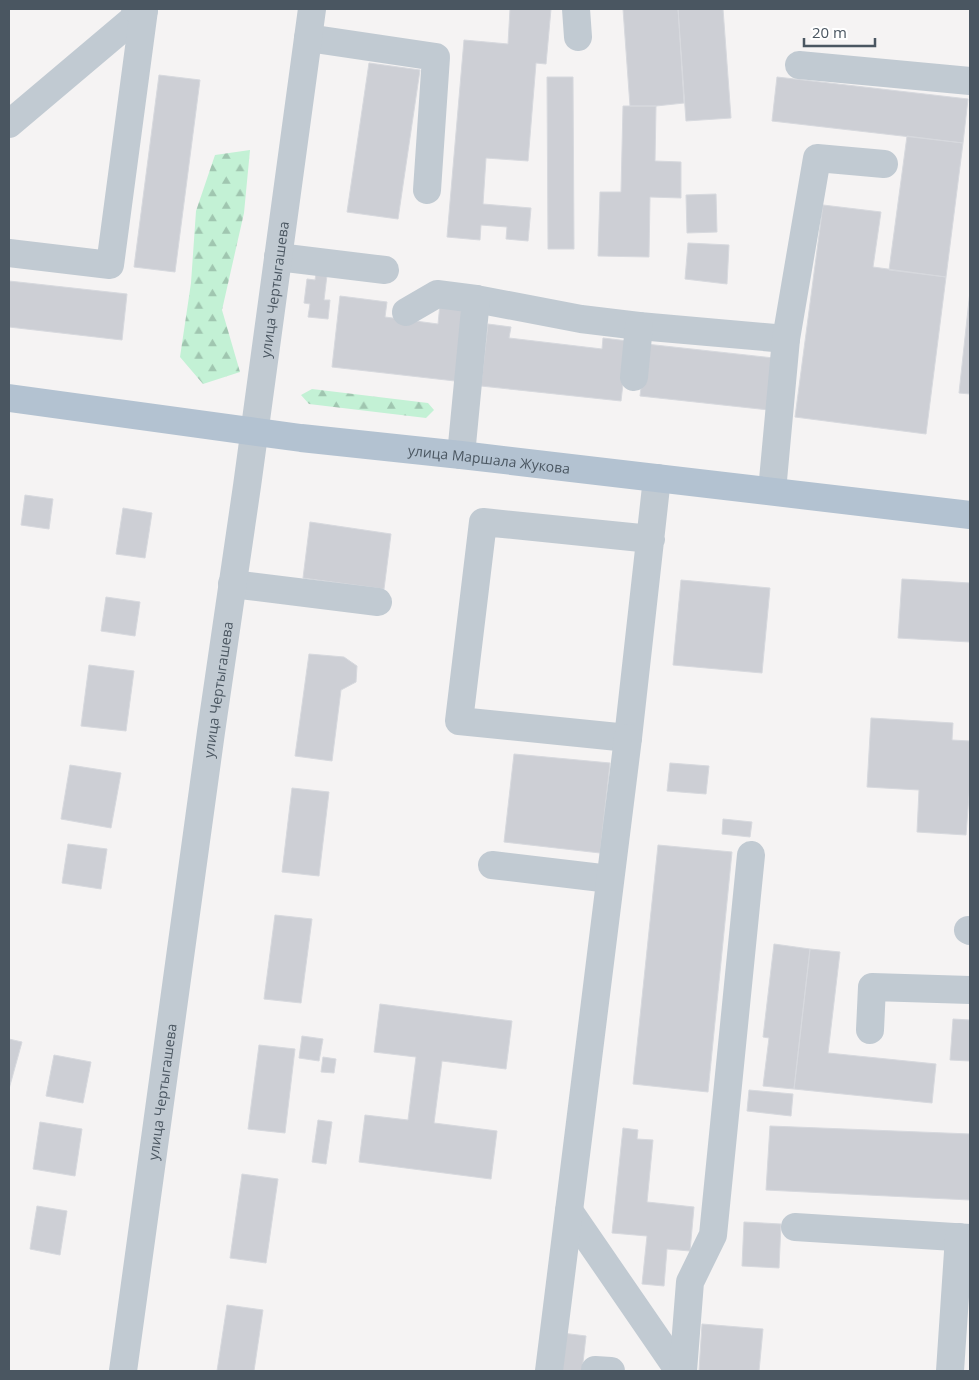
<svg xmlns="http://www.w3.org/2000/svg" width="979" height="1380" viewBox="0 0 979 1380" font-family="'Open Sans',sans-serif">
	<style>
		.forest { fill: url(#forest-firs) }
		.building { fill: #cdcfd5; stroke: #d7d9de }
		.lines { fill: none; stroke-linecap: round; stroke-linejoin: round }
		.minor { stroke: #c1cad2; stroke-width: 28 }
		.major { stroke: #b3c2d1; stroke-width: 28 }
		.labels { text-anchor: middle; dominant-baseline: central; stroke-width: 4; stroke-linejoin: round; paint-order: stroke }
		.street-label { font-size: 14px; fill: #4a5661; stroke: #fff }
	</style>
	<defs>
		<pattern id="forest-firs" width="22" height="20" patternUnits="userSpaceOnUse" patternTransform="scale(1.25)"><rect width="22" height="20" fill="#c3f1d5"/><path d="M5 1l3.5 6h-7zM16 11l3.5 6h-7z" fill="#a0c6b0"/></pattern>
	</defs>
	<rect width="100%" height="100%" fill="#f5f3f3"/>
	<!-- forest -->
	<path class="forest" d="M 250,150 L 244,213 L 222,310 L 240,372 L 203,384 L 180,357 L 191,283 L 196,211 L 215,155 Z
		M 312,389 L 428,403 L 434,410 L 426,418 L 309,404 L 301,395 Z"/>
	<!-- building -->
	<path class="building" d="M 510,9 L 551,9 L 546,64 L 536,63 L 528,161 L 486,158 L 483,204 L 531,208 L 528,241 L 506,239 L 507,227 L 481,225 L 480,240 L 447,237 L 464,40 L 508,44 Z
		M 623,9 L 678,9 L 684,103 L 656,106 L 630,106 Z
		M 678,9 L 723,9 L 731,118 L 686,121 Z
		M 369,63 L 420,70 L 398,219 L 347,212 Z
		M 159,75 L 200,80 L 175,272 L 134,267 Z
		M 547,77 L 573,77 L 574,249 L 548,249 Z
		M 777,77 L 968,99 L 963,143 L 772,121 Z
		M 623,106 L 656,106 L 655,161 L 681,162 L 681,198 L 650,197 L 649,257 L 598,256 L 600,192 L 621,192 Z
		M 907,136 L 963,143 L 946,277 L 889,270 Z
		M 716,194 L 717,232 L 687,233 L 686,195 Z
		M 823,205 L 881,212 L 873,267 L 946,277 L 926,434 L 795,417 Z
		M 688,243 L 729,245 L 727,284 L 685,279 Z
		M 316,274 L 327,275 L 324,300 L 330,300 L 328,319 L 308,317 L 310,304 L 304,303 L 307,279 L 315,280 Z
		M 9,281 L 127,294 L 122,340 L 9,327 Z
		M 970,291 L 970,394 L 959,393 Z
		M 340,296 L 387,302 L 385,317 L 438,324 L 440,304 L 464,306 L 455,381 L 332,367 Z
		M 488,324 L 511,327 L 509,338 L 602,349 L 603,338 L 628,341 L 621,401 L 481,386 Z
		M 646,344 L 774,358 L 769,410 L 640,396 Z
		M 25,495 L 53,499 L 49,529 L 21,525 Z
		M 123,508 L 152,513 L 145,558 L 116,554 Z
		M 310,522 L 391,534 L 384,589 L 303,578 Z
		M 902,579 L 970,583 L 970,642 L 898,638 Z
		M 681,580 L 770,588 L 762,673 L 673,665 Z
		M 106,597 L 140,602 L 135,636 L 101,631 Z
		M 309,654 L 344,657 L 357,666 L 356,682 L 341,690 L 332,761 L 295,756 Z
		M 89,665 L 134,671 L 126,731 L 81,726 Z
		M 871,718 L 953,723 L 952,740 L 970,741 L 970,782 L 966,835 L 917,832 L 919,790 L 867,787 Z
		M 514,754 L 610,763 L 600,853 L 504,842 Z
		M 670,763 L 709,766 L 706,794 L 667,791 Z
		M 70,765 L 121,773 L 111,828 L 61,819 Z
		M 292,788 L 329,792 L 319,876 L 282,872 Z
		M 723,819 L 752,822 L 750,837 L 722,834 Z
		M 68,844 L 107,849 L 101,889 L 62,883 Z
		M 658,845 L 732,852 L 708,1092 L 633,1084 Z
		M 275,915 L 312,919 L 301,1003 L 264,999 Z
		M 774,944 L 810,949 L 794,1089 L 763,1086 L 769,1038 L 763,1037 Z
		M 810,949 L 840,952 L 828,1053 L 936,1064 L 932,1103 L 794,1089 Z
		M 380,1004 L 512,1021 L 506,1069 L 442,1061 L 434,1123 L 497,1131 L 491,1179 L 359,1162 L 365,1115 L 408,1120 L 416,1057 L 374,1052 Z
		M 953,1019 L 970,1020 L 970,1061 L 950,1060 Z
		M 302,1036 L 323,1039 L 319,1061 L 299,1058 Z
		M 9,1039 L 22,1042 L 9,1089 Z
		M 259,1045 L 295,1049 L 285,1133 L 248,1129 Z
		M 54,1055 L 91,1062 L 83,1103 L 46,1096 Z
		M 323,1057 L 336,1059 L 334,1073 L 321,1072 Z
		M 749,1090 L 793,1094 L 791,1116 L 747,1111 Z
		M 318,1120 L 332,1122 L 326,1164 L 312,1162 Z
		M 40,1122 L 82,1129 L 75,1176 L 33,1169 Z
		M 770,1126 L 970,1134 L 970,1200 L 766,1190 Z
		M 623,1128 L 638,1130 L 637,1139 L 653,1140 L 647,1202 L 694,1207 L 690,1251 L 667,1249 L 664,1286 L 642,1284 L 647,1236 L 612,1233 Z
		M 242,1174 L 278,1179 L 266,1263 L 230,1258 Z
		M 37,1206 L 67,1211 L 60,1255 L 30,1249 Z
		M 744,1222 L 781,1224 L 779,1268 L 742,1266 Z
		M 227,1305 L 263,1310 L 254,1371 L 217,1371 Z
		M 702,1324 L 763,1329 L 759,1371 L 699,1371 Z
		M 562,1333 L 586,1336 L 582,1371 L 558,1371 Z"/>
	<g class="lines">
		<!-- minor -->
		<g class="minor">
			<path d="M 576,9 L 578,37"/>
			<path d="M 308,38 L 436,57 L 427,190"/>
			<path d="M 799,65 L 970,81"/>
			<path d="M 9,124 L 144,10"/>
			<path d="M 9,253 L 110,265 L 144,10 L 135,9"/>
			<path d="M 278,257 L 385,270"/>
			<path d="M 476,299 L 581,319 L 639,326 L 786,339"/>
			<path d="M 406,312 L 437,294 L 476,299 L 461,455"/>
			<path d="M 634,377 L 639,326"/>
			<path d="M 772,491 L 786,339 L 817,158 L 884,164"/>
			<path d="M 651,539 L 483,522 L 459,721 L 628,738 L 657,478"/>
			<path d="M 232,584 L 378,602"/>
			<path d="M 492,865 L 610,879"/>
			<path d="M 968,930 L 970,931"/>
			<path d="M 870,1030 L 872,987 L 970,990"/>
			<path d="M 569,1211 L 679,1371"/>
			<path d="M 795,1227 L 970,1238"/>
			<path id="s1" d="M 123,1371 L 211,732 L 247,486 L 312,9"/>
			<path d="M 549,1371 L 628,738"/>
			<path d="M 595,1371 L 595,1370 L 611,1371"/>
			<path d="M 683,1371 L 690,1282 L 713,1235 L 751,855"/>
			<path d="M 950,1371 L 959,1237"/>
		</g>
		<!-- major -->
		<path class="major" id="s2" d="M 9,398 L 301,438 L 461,455 L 970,515"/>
	</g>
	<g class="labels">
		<!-- street labels -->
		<g class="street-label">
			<text stroke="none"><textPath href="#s1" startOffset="1092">улица Чертыгашева</textPath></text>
			<text stroke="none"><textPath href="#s2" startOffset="484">улица Маршала Жукова</textPath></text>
			<text stroke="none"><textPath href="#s1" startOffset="688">улица Чертыгашева</textPath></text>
			<text stroke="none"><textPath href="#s1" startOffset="282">улица Чертыгашева</textPath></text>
		</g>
	</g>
	<!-- border -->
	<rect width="979" height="1380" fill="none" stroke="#4a5661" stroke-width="20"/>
	<!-- scale -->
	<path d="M804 38v8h71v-8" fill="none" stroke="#4a5661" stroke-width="2.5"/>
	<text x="812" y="38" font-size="15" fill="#4a5661" stroke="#ffffff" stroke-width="4" paint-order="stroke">20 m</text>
</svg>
